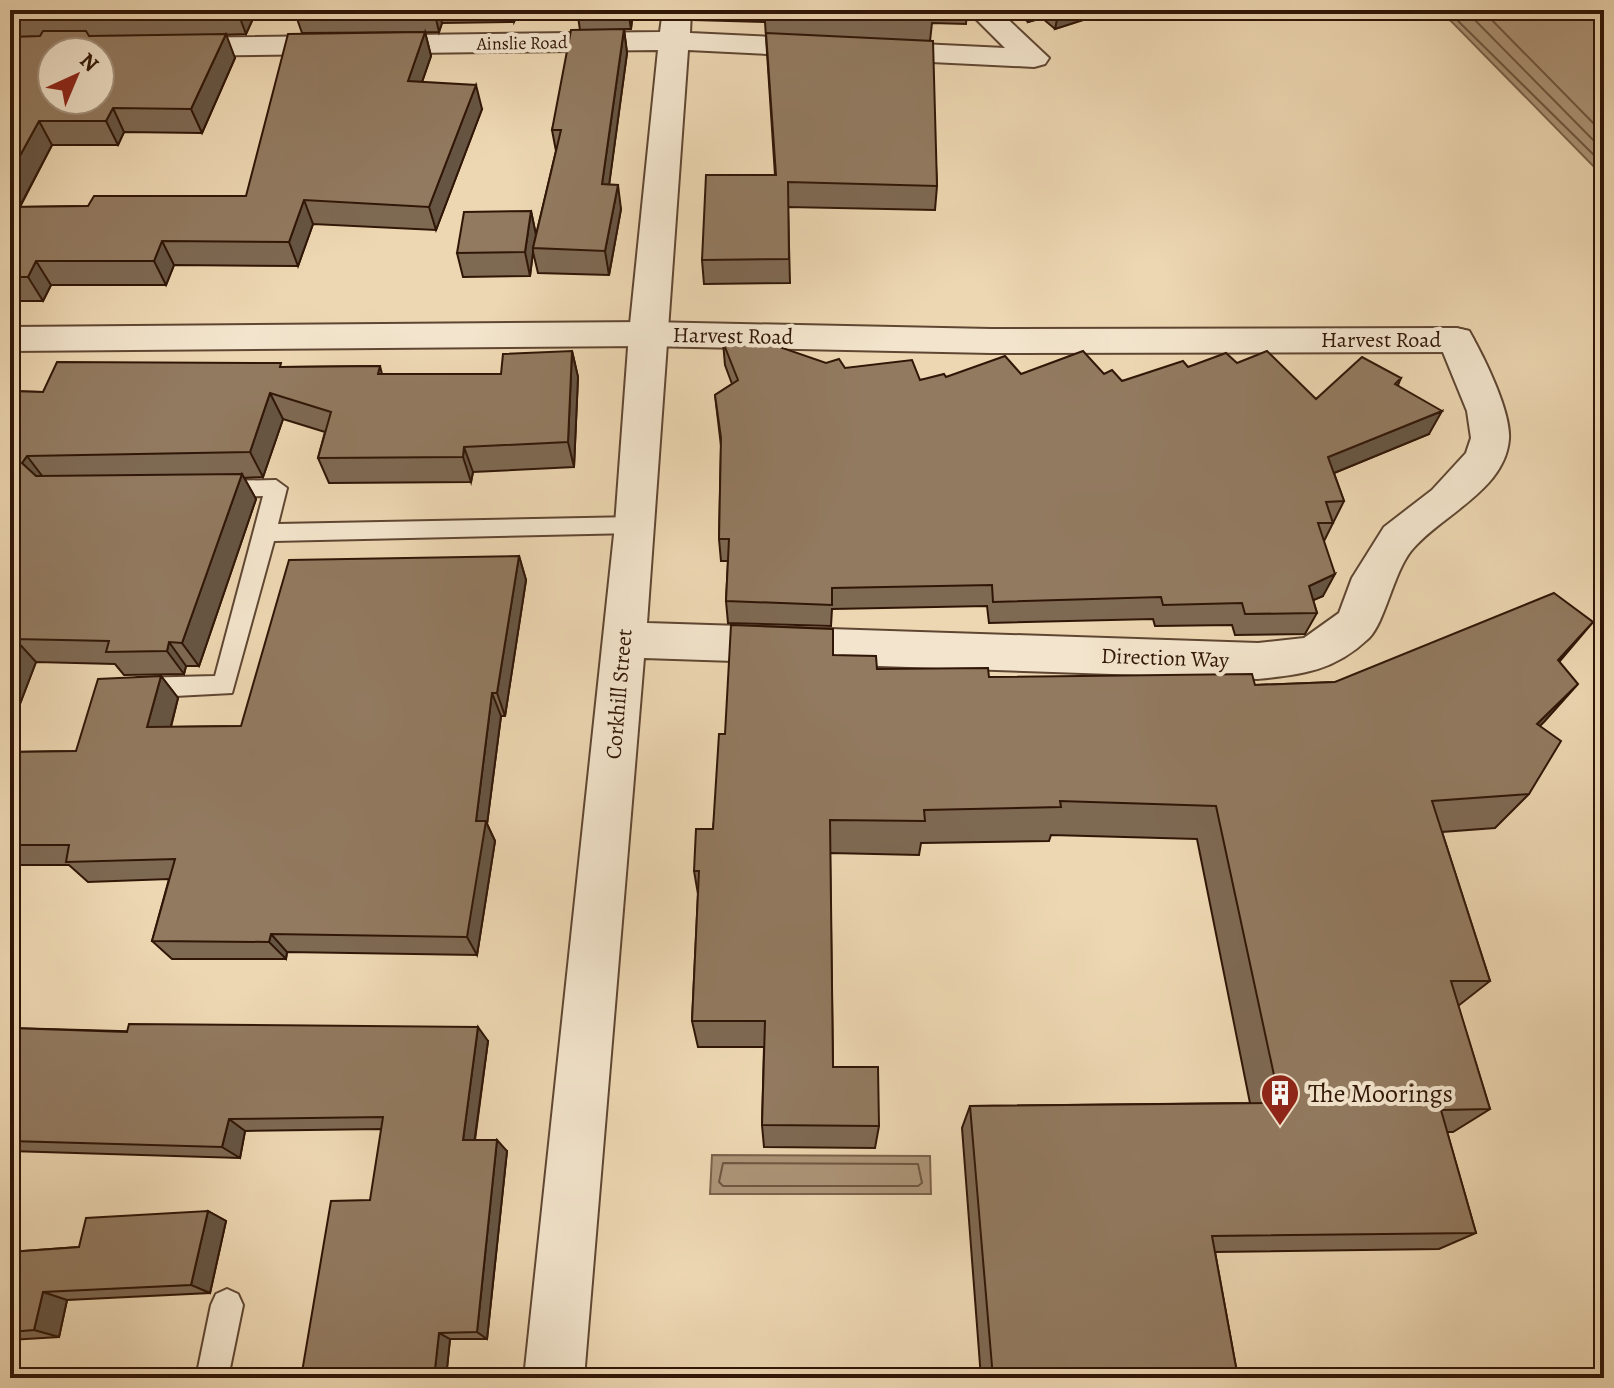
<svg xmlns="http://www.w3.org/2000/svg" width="1614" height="1388" viewBox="0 0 1614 1388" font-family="Alegreya,serif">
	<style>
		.water { fill: #ad9578; stroke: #7b624b; stroke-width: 2 }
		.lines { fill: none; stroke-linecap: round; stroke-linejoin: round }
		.shore { stroke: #6e5640; stroke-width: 2 }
		.service-casing { stroke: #5f4632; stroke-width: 4 }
		.minor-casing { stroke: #5f4632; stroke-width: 4 }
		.tertiary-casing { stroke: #5f4632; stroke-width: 4 }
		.service { fill: #f3e5cd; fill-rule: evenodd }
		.minor { fill: #f3e5cd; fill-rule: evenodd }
		.tertiary { fill: #f3e5cd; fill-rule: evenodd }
		.wall { fill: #7e6953; stroke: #301607; stroke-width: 2 }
		.shaded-wall { fill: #665543; stroke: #301607; stroke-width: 2 }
		.building { fill: #927a60; stroke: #301607; stroke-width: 2; fill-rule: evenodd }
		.labels { text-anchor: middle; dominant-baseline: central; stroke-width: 8; stroke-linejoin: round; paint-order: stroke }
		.far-street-label { font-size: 18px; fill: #301607; stroke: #f3e5cd }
		.street-label { font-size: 22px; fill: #301607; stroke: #f3e5cd }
		.near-poi-label { font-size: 26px; fill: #301607; stroke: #f3e5cd; text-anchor: start }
	</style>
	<rect width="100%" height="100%" fill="#edd7b2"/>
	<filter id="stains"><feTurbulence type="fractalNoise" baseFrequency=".0025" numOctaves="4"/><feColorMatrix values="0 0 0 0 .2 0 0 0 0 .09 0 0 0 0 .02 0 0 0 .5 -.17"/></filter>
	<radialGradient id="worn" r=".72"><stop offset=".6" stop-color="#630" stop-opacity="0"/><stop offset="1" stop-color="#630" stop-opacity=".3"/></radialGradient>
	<!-- water -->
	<path class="water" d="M 1431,10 L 1604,10 L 1604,177 L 1451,21 Z
		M 712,1155 L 930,1156 L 931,1194 L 710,1194 Z"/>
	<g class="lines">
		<!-- shore -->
		<path class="shore" d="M 1447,10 L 1604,165
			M 1465,10 L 1604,151
			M 1482,10 L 1604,134
			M 723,1163 L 918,1164 L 922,1183 L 918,1186 L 723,1186 L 719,1182 Z"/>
		<!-- service casing -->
		<g class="service-casing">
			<path id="service" d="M 276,480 L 287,488 L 278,524 L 635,517 L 646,525 L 635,533 L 274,541 L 232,693 L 137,698 L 129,695 L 125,688 L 129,681 L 137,678 L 215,676 L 263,496 L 220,497 L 209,489 L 220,481 Z
				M 227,1289 L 238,1294 L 243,1305 L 228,1378 L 196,1378 L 211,1305 L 216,1294 Z"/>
		</g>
		<!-- minor casing -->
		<g class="minor-casing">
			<path id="minor" d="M 663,10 L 691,10 L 690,33 L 1005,48 L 967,10 L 998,10 L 1049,58 L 1045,64 L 1034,67 L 688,50 L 647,623 L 1258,643 L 1304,638 L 1339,613 L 1352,578 L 1384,527 L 1432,490 L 1466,453 L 1471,438 L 1467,411 L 1438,340 L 1443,331 L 1456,328 L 1469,331 C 1483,355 1511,411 1509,439 C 1505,491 1439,516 1411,551 C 1393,574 1385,622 1369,638 C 1334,671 1304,674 1258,679 L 644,658 L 584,1378 L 524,1378 L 615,525 L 629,334 L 658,50 L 172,56 L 162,53 L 157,47 L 162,41 L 172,38 L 660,32 Z"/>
		</g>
		<!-- tertiary casing -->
		<g class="tertiary-casing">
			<path id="tertiary" d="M 647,322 L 991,329 L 1456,328 L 1469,331 L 1474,340 L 1469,349 L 1456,352 L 991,353 L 647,346 L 10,351 L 10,327 Z"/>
		</g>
		<!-- service -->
		<use href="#service" class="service"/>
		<!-- minor -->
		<use href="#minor" class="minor"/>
		<!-- tertiary -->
		<use href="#tertiary" class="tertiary"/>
	</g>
	<!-- wall -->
	<path class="wall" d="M 10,10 L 257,10 L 246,34 L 218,35 L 235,58 L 202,133 L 124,132 L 118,145 L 52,145 L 20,207 L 88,206 L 246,196 L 425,32 L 431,56 L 422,82 L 482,109 L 436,230 L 313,224 L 298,266 L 174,265 L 166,285 L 51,285 L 43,301 L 10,301 Z
		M 294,10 L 519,10 L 514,22 L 442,23 L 439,32 L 302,33 Z
		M 577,10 L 662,10 L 659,20 L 632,20 L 631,29 L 624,29 L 627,53 L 609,184 L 621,209 L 609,275 L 538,273 L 533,252 L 530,276 L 463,277 L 457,253 L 531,211 L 536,235 L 556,151 L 552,130 L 580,30 Z
		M 692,10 L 967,10 L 966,24 L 932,23 L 930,41 L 937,186 L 935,210 L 788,207 L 790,283 L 704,284 L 702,260 L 775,175 L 765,22 L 694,20 Z
		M 1014,10 L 1114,10 L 1055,29 L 1042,18 L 1028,22 Z
		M 723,342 L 845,368 L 920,380 L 946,377 L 1021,374 L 1104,374 L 1122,381 L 1188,367 L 1237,363 L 1316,399 L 1401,378 L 1398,385 L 1429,434 L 1334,473 L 1344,501 L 1324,541 L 1323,596 L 1313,600 L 1317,613 L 1305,634 L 1235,635 L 1232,625 L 1155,626 L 1153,619 L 989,623 L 987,606 L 832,609 L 831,626 L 728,623 L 726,601 L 728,561 L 721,561 L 719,539 L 721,446 L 715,395 L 732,384 L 725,365 Z
		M 572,351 L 578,377 L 574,467 L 473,472 L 471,482 L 329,483 L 318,458 L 325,432 L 283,419 L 263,477 L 244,478 L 256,499 L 199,666 L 186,666 L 184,674 L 124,675 L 115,664 L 36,662 L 10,730 L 10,391 L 43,392 L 283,367 L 380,366 L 382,374 L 501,374 Z
		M 519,556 L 526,580 L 505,716 L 501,716 L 487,824 L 495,841 L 477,955 L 287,952 L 286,959 L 172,959 L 152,941 L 169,879 L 88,882 L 69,865 L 10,865 L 10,752 L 76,751 L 161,676 L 178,698 L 171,727 L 241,726 Z
		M 833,655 L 877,669 L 989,677 L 1255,685 L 1335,682 L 1559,661 L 1540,726 L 1529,794 L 1495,828 L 1442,832 L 1490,981 L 1458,1006 L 1490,1109 L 1453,1132 L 1447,1132 L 1476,1233 L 1439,1249 L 1215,1252 L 1238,1378 L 981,1378 L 962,1128 L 970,1106 L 1250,1103 L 1197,839 L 1051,835 L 1049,841 L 921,843 L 919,855 L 830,853 L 833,1067 L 879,1126 L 875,1148 L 764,1147 L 762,1125 L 764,1047 L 698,1047 L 692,1021 L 698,894 L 694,871 L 713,829 L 725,734 Z
		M 10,1028 L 488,1041 L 475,1140 L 507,1151 L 487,1339 L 450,1339 L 446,1378 L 381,1129 L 245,1131 L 240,1158 L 10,1151 Z
		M 208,1211 L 226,1221 L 210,1293 L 67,1300 L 59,1337 L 10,1340 L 10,1252 L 79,1247 Z"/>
	<!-- shaded-wall -->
	<path class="shaded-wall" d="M 237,10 L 257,10 L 246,34 Z
		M 434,10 L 439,10 L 442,23 L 439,32 Z
		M 512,10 L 519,10 L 514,22 Z
		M 628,10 L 631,10 L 632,20 L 631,29 Z
		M 658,10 L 662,10 L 659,20 Z
		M 1030,10 L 1044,10 L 1042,18 L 1028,22 Z
		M 1059,10 L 1114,10 L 1055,29 Z
		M 624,29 L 627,53 L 606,208 L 602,184 Z
		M 425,32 L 431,56 L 414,105 L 408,81 Z
		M 226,34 L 235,58 L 202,133 L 191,109 Z
		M 476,85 L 482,109 L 436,230 L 429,207 Z
		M 113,108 L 124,132 L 118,145 L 106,121 Z
		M 39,121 L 52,145 L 10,225 L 10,174 Z
		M 618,185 L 621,209 L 609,275 L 605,251 Z
		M 304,200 L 313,224 L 298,266 L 289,242 Z
		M 531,211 L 536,235 L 533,248 L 533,252 L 530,276 L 525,252 Z
		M 162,241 L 174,265 L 166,285 L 154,261 Z
		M 36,261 L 51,285 L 43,301 L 28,277 Z
		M 572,351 L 578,377 L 574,467 L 568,442 Z
		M 270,393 L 283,419 L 263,477 L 250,452 Z
		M 1442,411 L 1429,434 L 1317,480 L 1328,457 Z
		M 464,447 L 473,472 L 471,482 L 463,457 Z
		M 27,456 L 46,481 L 40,489 L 22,463 Z
		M 242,474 L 256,499 L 199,666 L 182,643 Z
		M 519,556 L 526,580 L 505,716 L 497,693 Z
		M 1335,574 L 1323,596 L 1298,607 L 1309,586 Z
		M 1593,622 L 1560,661 L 1558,660 Z
		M 15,639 L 36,662 L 10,730 L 10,652 Z
		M 169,642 L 186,666 L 184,674 L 167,651 Z
		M 161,676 L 178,698 L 165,749 L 147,727 Z
		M 1578,684 L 1544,722 L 1504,760 L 1537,724 Z
		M 492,693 L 501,716 L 487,824 L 495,841 L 477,955 L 467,937 L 476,821 Z
		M 271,934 L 287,952 L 286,959 L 269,942 Z
		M 478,1027 L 488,1041 L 473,1151 L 463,1140 Z
		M 229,1119 L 245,1131 L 240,1158 L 222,1147 Z
		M 497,1140 L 507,1151 L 487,1339 L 477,1332 Z
		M 208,1211 L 226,1221 L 210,1293 L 191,1285 Z
		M 43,1292 L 67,1300 L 59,1337 L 34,1330 Z
		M 439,1333 L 450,1339 L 446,1378 L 434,1378 Z"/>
	<!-- building -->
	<path class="building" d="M 10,10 L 237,10 L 10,14 Z
		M 765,10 L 932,10 L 932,20 L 765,13 Z
		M 624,29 L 602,184 L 618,185 L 605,251 L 533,248 L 561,130 L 552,130 L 571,30 Z
		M 43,31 L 86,31 L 89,36 L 226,34 L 191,109 L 113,108 L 106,121 L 39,121 L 10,174 L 10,37 L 40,36 ZM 52,52 L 100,52 L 100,100 L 52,100 Z
		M 425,32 L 408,81 L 476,85 L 429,207 L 304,200 L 289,242 L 162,241 L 154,261 L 36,261 L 28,277 L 10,277 L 10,207 L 88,206 L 94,196 L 246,196 L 288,34 Z
		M 766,33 L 933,41 L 937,186 L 788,182 L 789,259 L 702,260 L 706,175 L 776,175 Z
		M 531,211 L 525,252 L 457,253 L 464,212 Z
		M 762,341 L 826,363 L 839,359 L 845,368 L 912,360 L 920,380 L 944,374 L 946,377 L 1005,356 L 1021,374 L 1083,351 L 1104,374 L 1112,370 L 1122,381 L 1183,361 L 1188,367 L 1226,353 L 1237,363 L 1267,351 L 1316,399 L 1362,357 L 1401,378 L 1395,384 L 1442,411 L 1328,457 L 1344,501 L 1326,502 L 1333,523 L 1318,523 L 1335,574 L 1309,586 L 1317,613 L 1245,614 L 1242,603 L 1163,605 L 1161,597 L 993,602 L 992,585 L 832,588 L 832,605 L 726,601 L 729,539 L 719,539 L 721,438 L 715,395 L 738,380 L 723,342 Z
		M 572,351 L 568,442 L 464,447 L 463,457 L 318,458 L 331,412 L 270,393 L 250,452 L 27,456 L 22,463 L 36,476 L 242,474 L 182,643 L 169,642 L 167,651 L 106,652 L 109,641 L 15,639 L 10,652 L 10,391 L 43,392 L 57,362 L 281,363 L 280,367 L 380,366 L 378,374 L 501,374 L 503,354 Z
		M 519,556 L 497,693 L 492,693 L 476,821 L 486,821 L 467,937 L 271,934 L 269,942 L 152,941 L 175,859 L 66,862 L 69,845 L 10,845 L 10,752 L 76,751 L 98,679 L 161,676 L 147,727 L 241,726 L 289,560 Z
		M 1554,593 L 1593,622 L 1558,660 L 1578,684 L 1537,724 L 1561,741 L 1529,794 L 1432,801 L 1490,981 L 1451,981 L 1490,1109 L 1441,1110 L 1476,1233 L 1212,1236 L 1238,1378 L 993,1378 L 970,1106 L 1280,1103 L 1216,806 L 1060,801 L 1061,807 L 924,810 L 925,821 L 830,820 L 833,1067 L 878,1067 L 879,1126 L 762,1125 L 765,1021 L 692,1021 L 699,871 L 694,871 L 696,829 L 713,829 L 719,734 L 725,734 L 731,625 L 833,629 L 833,655 L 876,656 L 877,669 L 988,668 L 989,677 L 1252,674 L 1255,685 L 1335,682 Z
		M 129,1024 L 478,1027 L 463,1140 L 497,1140 L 477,1332 L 439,1333 L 434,1378 L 301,1378 L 331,1201 L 370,1200 L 383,1117 L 229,1119 L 222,1147 L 10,1141 L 10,1028 L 127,1032 Z
		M 208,1211 L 191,1285 L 43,1292 L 34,1330 L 10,1332 L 10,1252 L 79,1247 L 86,1218 Z"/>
	<!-- icons -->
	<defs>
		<g id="building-pin" transform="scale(2)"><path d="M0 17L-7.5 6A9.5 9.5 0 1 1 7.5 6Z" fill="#8f2418" stroke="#f3e5cd"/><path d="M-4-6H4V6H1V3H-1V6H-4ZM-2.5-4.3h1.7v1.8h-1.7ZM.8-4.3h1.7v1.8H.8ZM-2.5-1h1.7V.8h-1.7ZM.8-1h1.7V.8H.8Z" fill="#fff"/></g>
	</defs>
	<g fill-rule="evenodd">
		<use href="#building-pin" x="1280" y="1093"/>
	</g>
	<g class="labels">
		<!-- far-street labels -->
		<g class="far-street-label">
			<text transform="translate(522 43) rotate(-1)">Ainslie Road</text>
		</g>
		<!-- street labels -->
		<g class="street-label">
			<text transform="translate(733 336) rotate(1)">Harvest Road</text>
			<text x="1381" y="340">Harvest Road</text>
			<text transform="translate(1165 658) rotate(2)">Direction Way</text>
			<text transform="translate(619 694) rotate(-85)">Corkhill Street</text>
		</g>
		<!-- near-poi labels -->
		<g class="near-poi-label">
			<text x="1308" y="1093">The Moorings</text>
		</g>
	</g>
	<!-- margin -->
	<rect width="1614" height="1388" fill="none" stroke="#edd7b2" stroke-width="40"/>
	<rect x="12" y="12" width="1590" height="1364" fill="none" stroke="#301607" stroke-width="4"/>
	<rect x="20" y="20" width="1574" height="1348" fill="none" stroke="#301607" stroke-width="2"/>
	<!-- north arrow -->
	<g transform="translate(76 76) rotate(44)"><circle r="38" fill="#f3e5cd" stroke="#a5927e" stroke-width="2"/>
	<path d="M0-6L14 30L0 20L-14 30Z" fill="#8f2418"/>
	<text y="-12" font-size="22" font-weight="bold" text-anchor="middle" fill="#301607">N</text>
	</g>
	<rect width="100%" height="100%" filter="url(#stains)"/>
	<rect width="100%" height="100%" fill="url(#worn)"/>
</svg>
